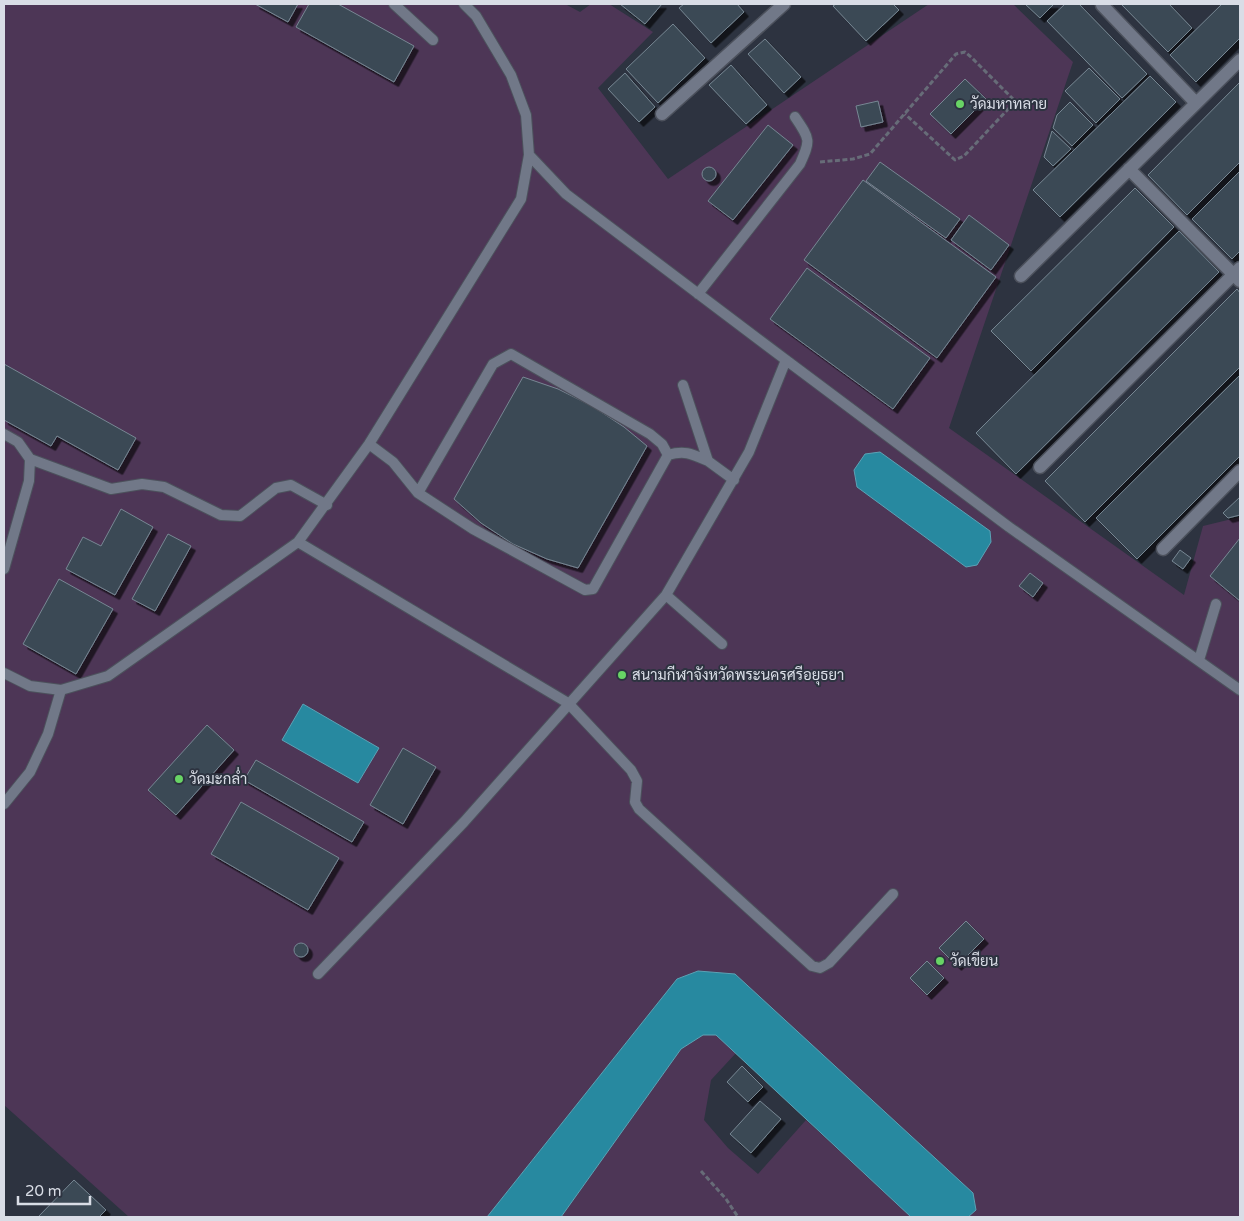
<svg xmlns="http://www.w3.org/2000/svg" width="1244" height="1221" viewBox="0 0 1244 1221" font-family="'Varela Round',Sarabun,sans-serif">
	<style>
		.green { fill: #4d3656 }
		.water { fill: #2789a0; stroke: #5ca2b5 }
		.building { fill: #3b4955; stroke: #778793; filter: url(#shadow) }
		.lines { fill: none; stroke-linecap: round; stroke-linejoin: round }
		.service-casing { stroke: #4c515c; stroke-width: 12 }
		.minor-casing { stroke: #4c515c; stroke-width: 15 }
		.path { stroke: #676c78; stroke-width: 3; stroke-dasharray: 5 2.5; stroke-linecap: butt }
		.service { stroke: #717888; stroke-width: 10 }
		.minor { stroke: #717888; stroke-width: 12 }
		.poi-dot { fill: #68d465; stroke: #2d3340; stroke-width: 2 }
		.labels { text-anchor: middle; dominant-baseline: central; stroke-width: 4; stroke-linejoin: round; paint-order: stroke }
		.poi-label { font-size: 15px; fill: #d9dde6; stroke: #2d3340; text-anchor: start }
	</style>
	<defs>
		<filter id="shadow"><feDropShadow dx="4.5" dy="4.5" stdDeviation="0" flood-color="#0009"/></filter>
	</defs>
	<rect width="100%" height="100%" fill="#2d3340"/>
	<!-- green -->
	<path class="green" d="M 4,4 L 565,4 L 580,12 L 591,4 L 609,4 L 653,32 L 598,88 L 668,179 L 929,4 L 1013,4 L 1073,62 L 949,428 L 1184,595 L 1203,526 L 1240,517 L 1240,1217 L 968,1217 L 976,1210 L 973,1193 L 735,975 L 698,971 L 677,979 L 487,1217 L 129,1217 L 4,1105 Z
		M 703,1035 L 716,1035 L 736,1053 L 711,1080 L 704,1120 L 728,1148 L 758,1174 L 806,1120 L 911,1217 L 561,1217 L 681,1049 Z"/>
	<!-- water -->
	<path class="water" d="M 880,452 L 990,531 L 991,542 L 977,565 L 966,567 L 857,487 L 854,470 L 865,454 Z
		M 303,704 L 379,748 L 358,783 L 282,740 Z
		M 698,971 L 735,974 L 973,1193 L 976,1210 L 968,1217 L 911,1217 L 716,1035 L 703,1035 L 681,1049 L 561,1217 L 487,1217 L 677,979 Z"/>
	<!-- building -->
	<path class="building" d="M 255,4 L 298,4 L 288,22 Z
		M 309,4 L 338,4 L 414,46 L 394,82 L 296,27 Z
		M 620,4 L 662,4 L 645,24 Z
		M 684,4 L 737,4 L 744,12 L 711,43 L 679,8 Z
		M 836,4 L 893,4 L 899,10 L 866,41 L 833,6 Z
		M 1025,4 L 1054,4 L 1040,18 Z
		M 1065,4 L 1079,4 L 1147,74 L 1122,98 L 1047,21 Z
		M 1121,4 L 1169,4 L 1192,28 L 1168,52 Z
		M 1222,4 L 1240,4 L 1240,38 L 1196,82 L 1170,55 Z
		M 673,24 L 705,58 L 658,103 L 626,69 Z
		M 765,39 L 801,77 L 784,93 L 748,54 Z
		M 731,65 L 767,105 L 746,124 L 709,85 Z
		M 1089,68 L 1120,99 L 1096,123 L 1065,91 Z
		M 625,73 L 655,107 L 639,122 L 608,89 Z
		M 1150,76 L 1176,102 L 1060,217 L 1033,190 Z
		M 965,79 L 986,99 L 951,134 L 930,114 Z
		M 1240,82 L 1240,162 L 1187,215 L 1148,175 Z
		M 878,101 L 883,122 L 861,127 L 856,106 Z
		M 1070,102 L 1093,125 L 1072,146 L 1053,128 L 1057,115 Z
		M 768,125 L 793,145 L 733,220 L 708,201 Z
		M 1052,131 L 1071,149 L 1053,166 L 1044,157 Z
		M 880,162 L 960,219 L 946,238 L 866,181 Z
		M702 174a7 7 0 1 1 14 0a7 7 0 1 1-14 0Z
		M 1240,171 L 1240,251 L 1232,259 L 1192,219 Z
		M 863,180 L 996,277 L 937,358 L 804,260 Z
		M 1135,188 L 1174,227 L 1031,371 L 991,331 Z
		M 969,215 L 1009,245 L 991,270 L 951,240 Z
		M 1179,231 L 1219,272 L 1016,474 L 976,433 Z
		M 807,268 L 930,358 L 893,409 L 770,319 Z
		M 1237,289 L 1240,293 L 1240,367 L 1085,522 L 1045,481 Z
		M 4,364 L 136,438 L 118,470 L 57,436 L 51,446 L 4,420 Z
		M 1240,375 L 1240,456 L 1137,559 L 1096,518 Z
		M 523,377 L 558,389 L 592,406 L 624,427 L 647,446 L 578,568 L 547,559 L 513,544 L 481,523 L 454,499 Z
		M 1240,497 L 1240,515 L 1228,518 L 1223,513 Z
		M 121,509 L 153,527 L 115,595 L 66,569 L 83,537 L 101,546 Z
		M 168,534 L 191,546 L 155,611 L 132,599 Z
		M 1240,538 L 1240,601 L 1210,576 Z
		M 1180,550 L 1191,558 L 1183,569 L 1172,561 Z
		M 1030,573 L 1043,583 L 1033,597 L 1019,586 Z
		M 59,579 L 113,609 L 76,674 L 23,644 Z
		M 207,725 L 234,750 L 176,815 L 148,790 Z
		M 403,748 L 436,767 L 403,824 L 370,805 Z
		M 256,760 L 364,822 L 352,842 L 244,780 Z
		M 241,802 L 339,858 L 308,910 L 211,854 Z
		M 966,921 L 984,939 L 957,966 L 939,948 Z
		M294 950a7 7 0 1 1 14 0a7 7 0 1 1-14 0Z
		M 927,961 L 944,978 L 927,995 L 910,978 Z
		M 742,1066 L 763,1087 L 748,1102 L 727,1082 Z
		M 760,1101 L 781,1119 L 751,1153 L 730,1134 Z
		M 74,1180 L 106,1210 L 99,1217 L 38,1217 Z"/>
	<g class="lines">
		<!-- service casing -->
		<g class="service-casing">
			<path id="service" d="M 394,4 L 433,40
				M 529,155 L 566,194 L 786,360 L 1009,527 L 1240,690
				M 698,294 L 800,164 C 811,140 810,139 795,117
				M 683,385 L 708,461 L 734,480
				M 4,434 L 18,442 L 30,459 L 29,481 L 4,569
				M 369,444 L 393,462 L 418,493 L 473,529 L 585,590 L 593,589 L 668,455
				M 30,459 L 111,489 L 142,484 L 164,487 L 221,515 L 240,516 L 276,488 L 291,485 L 327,505
				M 418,493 L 493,364 L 511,354 L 650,434 L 662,444 L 668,455 C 685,450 692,454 708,461
				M 298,542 L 568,703 L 631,770 L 637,781 L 635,802 L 639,809 L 812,966 L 820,968 L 829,963 L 893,894
				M 666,595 L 722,644
				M 1199,660 L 1216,604
				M 4,673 L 30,686 L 61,690 L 108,676 L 298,542 L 369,444 L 521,199 L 529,155 L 526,115 L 511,75 L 476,16 L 464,4
				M 4,804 L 30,772 L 48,734 L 61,690
				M 318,974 L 464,822 L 666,595 L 749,452 L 786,360"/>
		</g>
		<!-- minor casing -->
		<g class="minor-casing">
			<path id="minor" d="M 1102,5 L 1196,103
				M 662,114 L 784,4
				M 1129,169 L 1240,281
				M 1021,276 L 1240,60
				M 1040,467 L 1240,268
				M 1163,549 L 1240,471"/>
		</g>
		<!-- path -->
		<path class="path" d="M 820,162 L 853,159 L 870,154 L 956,54 L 965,52 L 972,58 L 1014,100 L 1011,106 L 964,156 L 955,160 L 905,114
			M 701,1171 L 726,1199 L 738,1217"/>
		<!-- service -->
		<use href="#service" class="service"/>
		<!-- minor -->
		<use href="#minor" class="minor"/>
	</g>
	<!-- markers -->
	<g class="poi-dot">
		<circle cx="960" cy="104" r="5"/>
		<circle cx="622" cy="675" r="5"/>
		<circle cx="179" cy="779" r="5"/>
		<circle cx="940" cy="961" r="5"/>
	</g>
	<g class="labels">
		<!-- poi labels -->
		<g class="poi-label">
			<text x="970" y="104">วัดมหาทลาย</text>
			<text x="632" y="675">สนามกีฬาจังหวัดพระนครศรีอยุธยา</text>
			<text x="189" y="779">วัดมะกล่ำ</text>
			<text x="950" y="961">วัดเขียน</text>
		</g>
	</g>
	<!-- border -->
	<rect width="1244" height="1221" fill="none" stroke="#d9dde6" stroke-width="10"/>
	<!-- scale -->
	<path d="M18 1196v8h72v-8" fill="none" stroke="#d9dde6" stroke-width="2.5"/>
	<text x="25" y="1196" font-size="15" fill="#d9dde6" stroke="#2d3340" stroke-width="4" paint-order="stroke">20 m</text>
</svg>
